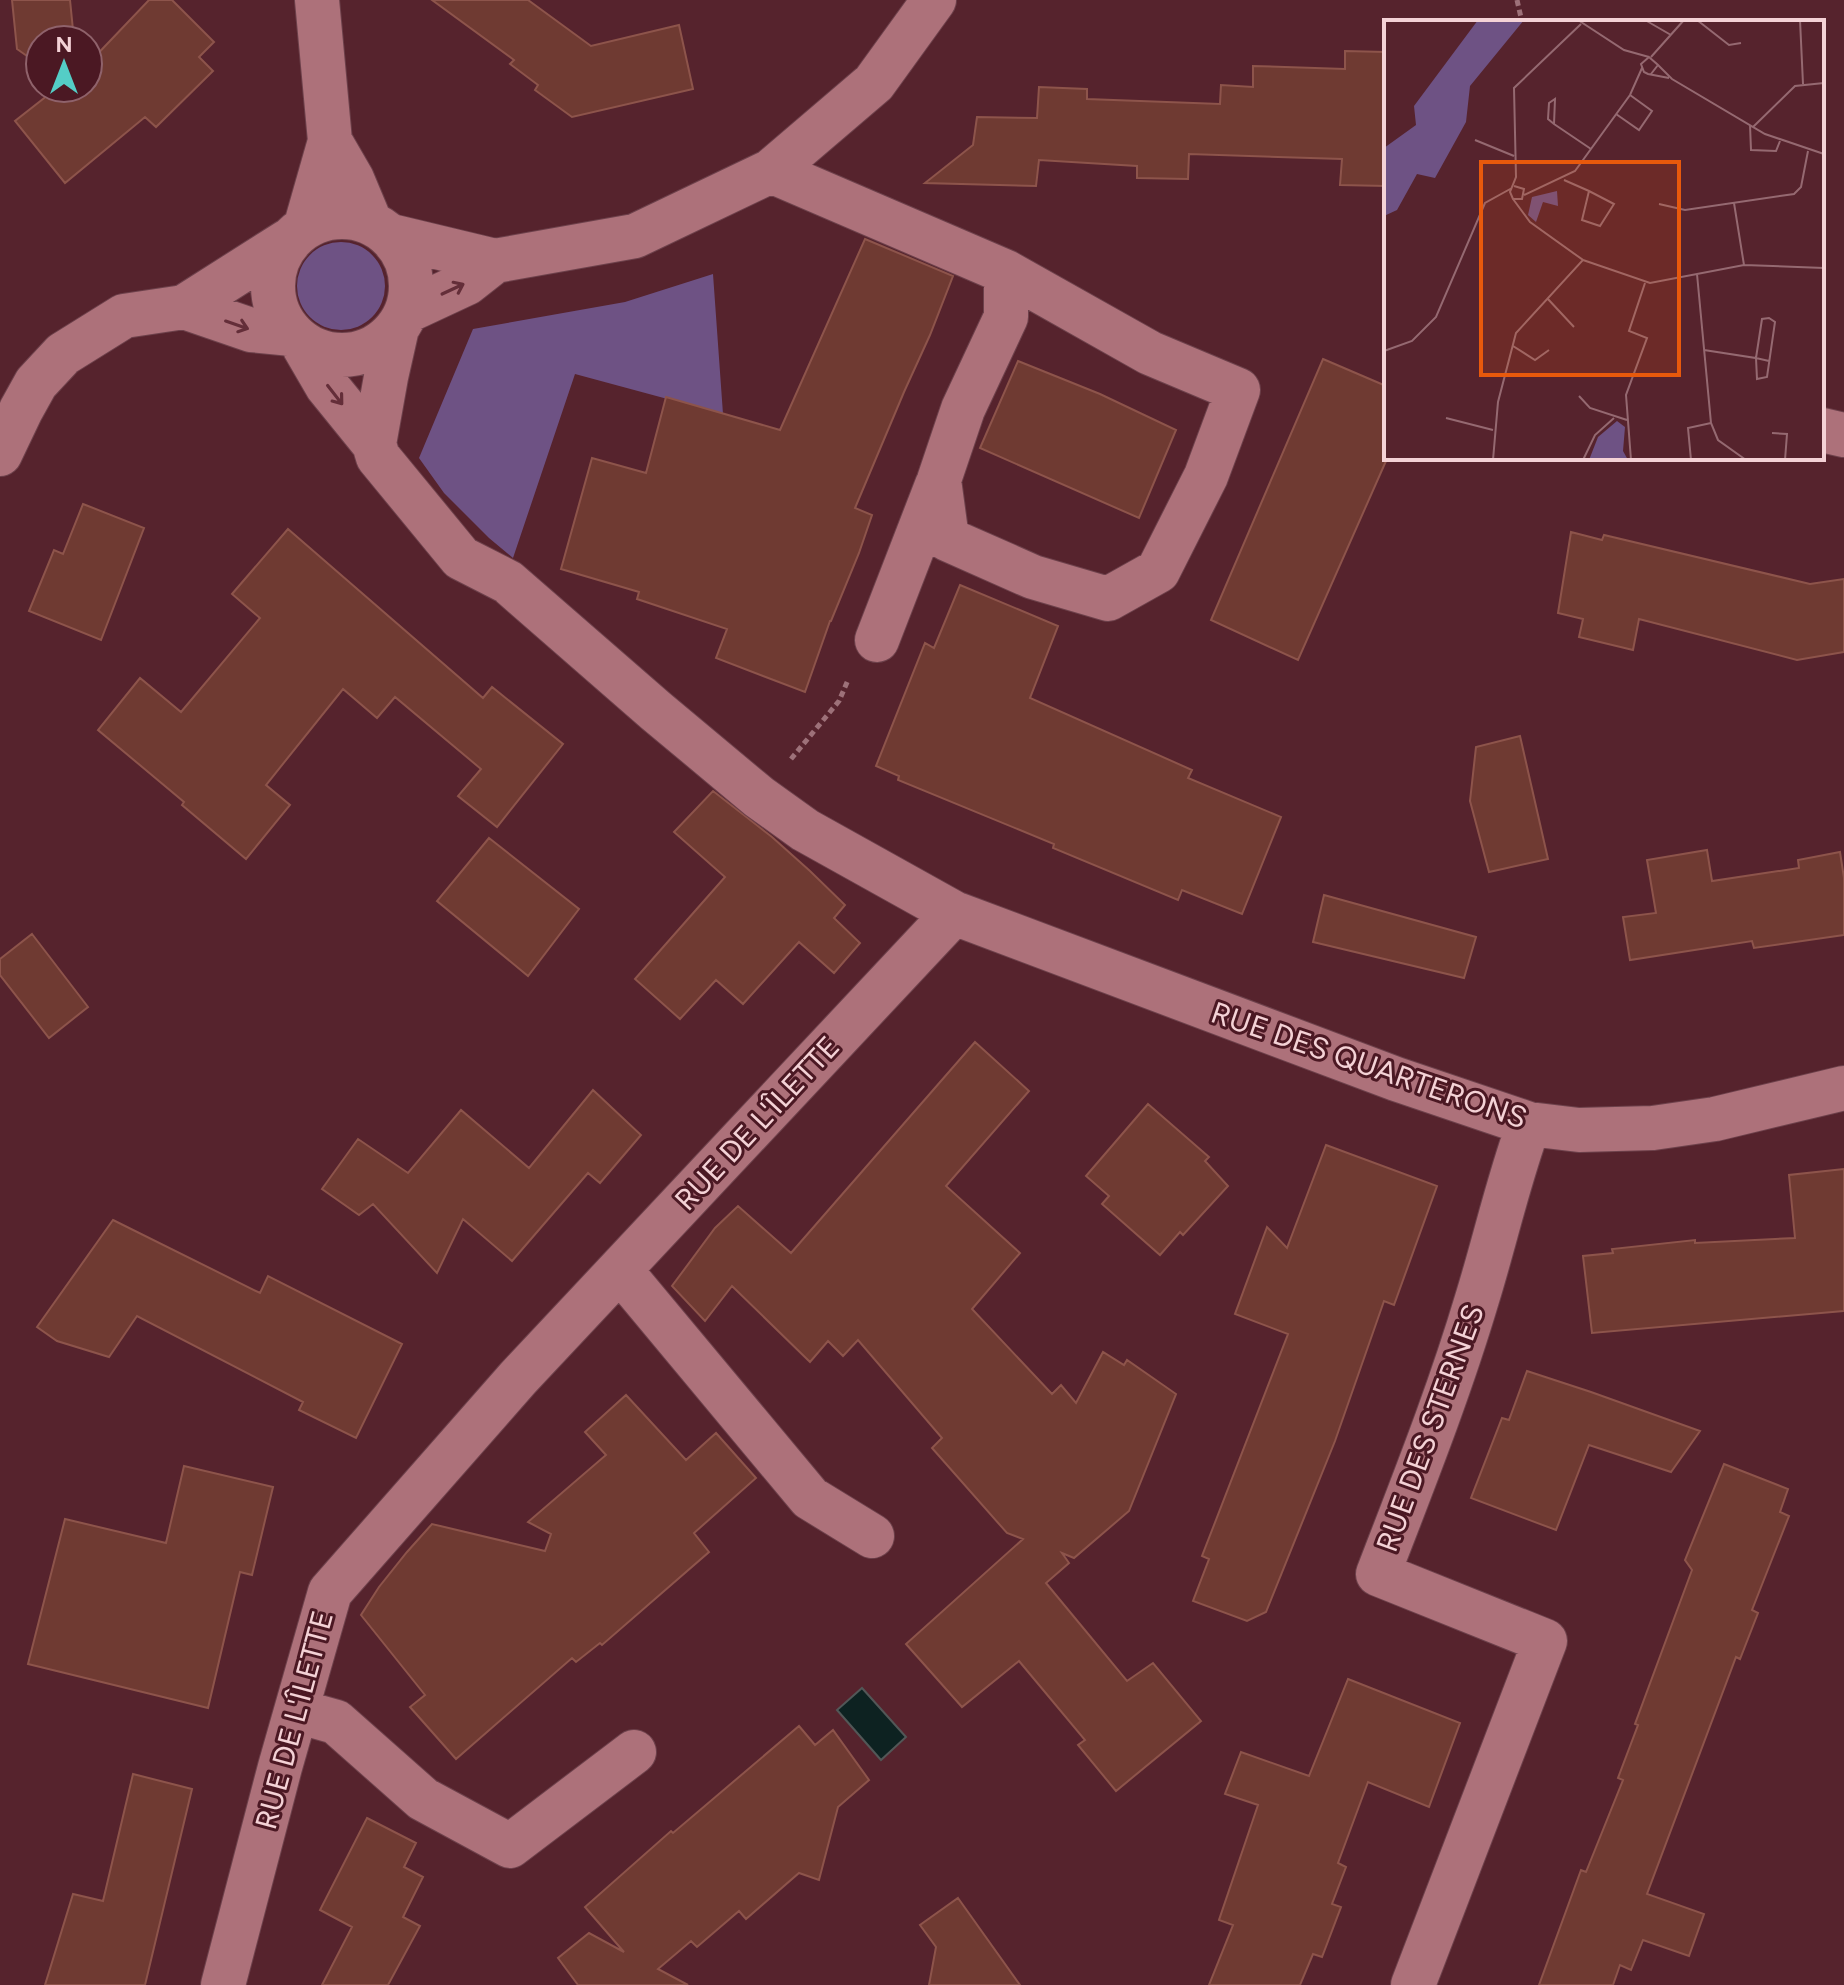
<svg xmlns="http://www.w3.org/2000/svg" width="1844" height="1985" viewBox="0 0 1844 1985" font-family="Figtree,sans-serif">
	<style>
		.green { fill: #6e5284 }
		.water { fill: #0d2221; stroke: #525757; stroke-width: 2 }
		.building { fill: #6f3a32; stroke: #8d544b; stroke-width: 2 }
		.lines { fill: none; stroke-linecap: round; stroke-linejoin: round }
		.street-casing { stroke: #6d414b; stroke-width: 46 }
		.path { stroke: #9d7179; stroke-width: 5; stroke-dasharray: 6 4; stroke-linecap: butt }
		.street { stroke: #ad717a; stroke-width: 44 }
		.oneway { stroke: #642e39 }
		.labels { text-anchor: middle; dominant-baseline: central; stroke-width: 6; stroke-linejoin: round; paint-order: stroke }
		.street-label { font-size: 30px; fill: #f4d2d6; stroke: #4b1823 }
		.inset-road { fill: none; stroke: #956971; stroke-width: 2 }
		.view { fill: #e8590c; fill-opacity: 0.15; stroke: #e8590c; stroke-width: 4 }
		.inset-edge { fill: none; stroke: #f4d2d6; stroke-width: 4 }
	</style>
	<rect width="100%" height="100%" fill="#56232d"/>
	<!-- green -->
	<path class="green" d="M297 286a44 44 0 1 1 88 0a44 44 0 1 1-88 0Z
		M 713,274 L 723,414 L 575,374 L 513,558 L 489,538 L 444,493 L 419,458 L 473,329 L 625,302 Z"/>
	<!-- water -->
	<path class="water" d="M 862,1688 L 906,1737 L 881,1760 L 837,1710 Z"/>
	<!-- building -->
	<path class="building" d="M 12,0 L 70,0 L 74,40 L 40,40 L 40,65 L 17,49 Z
		M 149,0 L 172,0 L 214,42 L 199,57 L 213,71 L 156,127 L 145,117 L 65,183 L 15,121 L 57,88 L 88,88 L 88,64 Z
		M 432,0 L 528,0 L 591,46 L 679,25 L 693,89 L 572,117 L 535,90 L 538,85 L 510,64 L 514,60 Z
		M 1345,51 L 1386,52 L 1386,186 L 1340,185 L 1342,159 L 1189,154 L 1188,179 L 1137,178 L 1137,166 L 1039,160 L 1036,186 L 925,183 L 973,145 L 977,117 L 1037,118 L 1039,87 L 1087,89 L 1087,99 L 1220,104 L 1221,85 L 1253,87 L 1253,66 L 1345,69 Z
		M 865,239 L 953,276 L 930,335 L 904,392 L 855,508 L 872,515 L 859,553 L 831,621 L 830,621 L 805,692 L 716,658 L 727,629 L 637,599 L 639,592 L 561,569 L 592,458 L 646,473 L 666,397 L 780,430 Z
		M 1323,359 L 1386,386 L 1386,461 L 1298,660 L 1211,620 Z
		M 1018,361 L 1100,394 L 1176,430 L 1139,518 L 980,448 Z
		M 83,504 L 144,528 L 101,640 L 29,611 L 54,550 L 63,554 Z
		M 288,529 L 483,698 L 492,687 L 563,744 L 497,827 L 458,796 L 481,769 L 395,697 L 377,718 L 343,689 L 266,785 L 290,805 L 246,859 L 182,805 L 184,802 L 98,730 L 140,678 L 181,712 L 260,618 L 232,594 Z
		M 1571,532 L 1602,540 L 1604,535 L 1810,584 L 1844,579 L 1844,652 L 1797,660 L 1639,619 L 1633,650 L 1579,637 L 1583,619 L 1558,613 Z
		M 960,585 L 1058,626 L 1030,698 L 1192,770 L 1188,778 L 1281,817 L 1242,914 L 1182,890 L 1178,900 L 1053,848 L 1054,844 L 898,780 L 899,776 L 876,766 L 925,643 L 934,648 Z
		M 1520,736 L 1548,859 L 1489,872 L 1470,801 L 1476,747 Z
		M 713,791 L 772,837 L 810,871 L 845,905 L 834,918 L 860,943 L 834,973 L 799,942 L 743,1004 L 716,980 L 680,1019 L 635,979 L 725,877 L 674,832 Z
		M 489,838 L 579,909 L 528,976 L 437,901 Z
		M 1707,850 L 1712,881 L 1799,868 L 1798,860 L 1840,852 L 1844,878 L 1844,935 L 1754,948 L 1752,941 L 1630,960 L 1623,917 L 1656,913 L 1647,860 Z
		M 1324,895 L 1476,937 L 1464,978 L 1313,942 Z
		M 32,934 L 88,1007 L 49,1038 L 0,975 L 0,959 Z
		M 975,1042 L 1029,1091 L 946,1186 L 1020,1253 L 972,1309 L 1052,1394 L 1061,1385 L 1076,1403 L 1103,1352 L 1124,1365 L 1127,1360 L 1176,1394 L 1129,1511 L 1074,1558 L 1062,1553 L 1069,1563 L 1046,1583 L 1127,1681 L 1153,1663 L 1201,1721 L 1116,1791 L 1078,1745 L 1085,1740 L 1019,1661 L 962,1707 L 906,1644 L 1023,1539 L 1007,1533 L 932,1448 L 942,1438 L 858,1340 L 843,1356 L 828,1341 L 810,1362 L 732,1286 L 705,1321 L 672,1286 L 715,1228 L 738,1206 L 791,1253 Z
		M 593,1090 L 641,1135 L 600,1183 L 588,1173 L 512,1261 L 463,1219 L 437,1273 L 373,1204 L 359,1215 L 322,1189 L 358,1139 L 408,1173 L 461,1110 L 529,1168 Z
		M 1148,1104 L 1209,1157 L 1205,1161 L 1228,1186 L 1183,1235 L 1180,1232 L 1160,1255 L 1102,1204 L 1109,1196 L 1086,1176 Z
		M 1326,1145 L 1437,1186 L 1394,1305 L 1384,1301 L 1335,1441 L 1266,1612 L 1247,1621 L 1193,1601 L 1209,1559 L 1202,1556 L 1288,1334 L 1235,1314 L 1267,1227 L 1287,1248 Z
		M 1844,1169 L 1844,1311 L 1592,1333 L 1583,1256 L 1613,1253 L 1612,1249 L 1695,1240 L 1695,1243 L 1795,1238 L 1789,1175 Z
		M 113,1220 L 260,1293 L 268,1276 L 402,1344 L 356,1438 L 299,1410 L 303,1402 L 137,1316 L 109,1357 L 57,1341 L 37,1327 Z
		M 1527,1371 L 1591,1392 L 1700,1431 L 1671,1472 L 1589,1445 L 1556,1530 L 1471,1498 L 1502,1418 L 1509,1420 Z
		M 626,1395 L 686,1460 L 716,1433 L 756,1478 L 694,1533 L 709,1552 L 602,1645 L 600,1643 L 576,1662 L 572,1658 L 456,1759 L 410,1707 L 425,1695 L 361,1615 L 379,1587 L 407,1552 L 432,1524 L 545,1551 L 551,1534 L 528,1522 L 606,1455 L 585,1432 Z
		M 1724,1464 L 1788,1489 L 1780,1512 L 1789,1516 L 1752,1610 L 1758,1613 L 1740,1659 L 1736,1657 L 1647,1894 L 1704,1914 L 1689,1956 L 1643,1940 L 1631,1970 L 1620,1965 L 1613,1985 L 1539,1985 L 1581,1870 L 1586,1872 L 1623,1780 L 1618,1778 L 1638,1725 L 1635,1724 L 1692,1570 L 1685,1560 Z
		M 184,1466 L 273,1487 L 252,1575 L 240,1572 L 208,1708 L 28,1664 L 65,1519 L 166,1543 Z
		M 1348,1679 L 1460,1723 L 1429,1807 L 1368,1782 L 1338,1863 L 1346,1867 L 1332,1904 L 1341,1907 L 1322,1957 L 1313,1954 L 1300,1985 L 1209,1985 L 1233,1925 L 1219,1920 L 1258,1805 L 1225,1794 L 1241,1752 L 1309,1776 Z
		M 799,1726 L 815,1745 L 833,1730 L 869,1780 L 838,1807 L 819,1880 L 799,1873 L 746,1919 L 739,1911 L 697,1947 L 691,1941 L 658,1969 L 688,1985 L 578,1985 L 558,1958 L 589,1933 L 624,1952 L 585,1907 L 671,1831 L 673,1833 Z
		M 133,1774 L 192,1789 L 145,1985 L 45,1985 L 73,1894 L 103,1901 Z
		M 367,1818 L 416,1843 L 404,1867 L 423,1877 L 403,1917 L 420,1926 L 388,1985 L 322,1985 L 352,1927 L 320,1910 Z
		M 958,1898 L 1020,1985 L 929,1985 L 936,1947 L 920,1925 Z"/>
	<g class="lines">
		<!-- street casing -->
		<g class="street-casing">
			<path id="street" d="M 330,141 L 352,179 L 370,222
				M 771,171 L 1006,272 L 1150,353 L 1238,390 L 1206,476 L 1158,571 L 1108,599 L 1033,577 L 947,539 L 939,480 L 963,409 L 1006,317 L 1006,272
				M273 286a69 69 0 1 1 138 0a69 69 0 1 1-138 0Z
				M 306,225 L 330,141 L 317,0
				M 391,236 L 495,261 L 635,236 L 771,171 L 874,83 L 934,0
				M 184,307 L 251,330 L 292,334
				M 407,311 L 467,283 L 495,261
				M 1822,430 L 1844,435
				M 374,444 L 386,377 L 397,328
				M 0,454 L 21,410 L 36,383 L 63,354 L 124,316 L 184,307 L 288,241
				M 877,640 L 937,485
				M 954,913 L 1396,1079 L 1529,1124 L 1579,1130 L 1653,1128 L 1715,1119 L 1844,1088
				M 620,1270 L 810,1498 L 872,1536
				M 297,1711 L 336,1722 L 423,1799 L 510,1846 L 634,1752
				M 223,1985 L 280,1767 L 330,1592 L 518,1378 L 954,913 L 805,830 L 759,797 L 656,711 L 508,582 L 461,558 L 378,457 L 374,444 L 327,386 L 302,343
				M 1413,1985 L 1545,1641 L 1378,1574 C 1413,1483 1449,1393 1477,1299 C 1495,1241 1508,1181 1529,1124"/>
		</g>
		<!-- path -->
		<path class="path" d="M 1517,0 L 1522,22
			M 791,759 L 839,701 L 848,680"/>
		<!-- street -->
		<use href="#street" class="street"/>
	</g>
	<!-- one-way arrows -->
	<defs><path id="oneway-shaft" d="M-6 0H5M1.5-3L5.5 0L1.5 3" fill="none" stroke-width="1.6" stroke-linecap="round" stroke-linejoin="round" transform="scale(2)"/></defs>
	<g class="oneway">
		<use href="#oneway-shaft" transform="translate(453 289) rotate(-25)"/>
		<use href="#oneway-shaft" transform="translate(237 325) rotate(19)"/>
		<use href="#oneway-shaft" transform="translate(335 395) rotate(52)"/>
	</g>
	<g class="labels">
		<!-- street labels -->
		<g class="street-label">
			<text transform="translate(1369 1065) rotate(19)">RUE DES QUARTERONS</text>
			<text transform="translate(757 1123) rotate(-47)">RUE DE L'ÎLETTE</text>
			<text transform="translate(1430 1428) rotate(-70)">RUE DES STERNES</text>
			<text transform="translate(294 1720) rotate(-75)">RUE DE L'ÎLETTE</text>
		</g>
	</g>
	<!-- overview -->
	<g transform="translate(1384 20)">
		<rect width="440" height="440" fill="#56232d"/>
		<path d="M 94,0 L 140,0 L 86,66 L 82,102 L 51,158 L 33,154 L 13,190 L 0,196 L 0,128 L 32,105 L 30,86 ZM 173,171 L 174,186 L 159,182 L 152,202 L 144,195 L 148,177 ZM 233,401 L 241,407 L 239,431 L 244,440 L 205,440 L 214,417 Z" fill="#6e5284"/>
		<path class="inset-road" d="M 194,0 L 240,30 L 265,37M 261,0 L 287,15M 313,0 L 345,25 L 357,23M 416,0 L 419,64M 267,37 L 300,0M 274,45 L 288,59 L 381,114 L 440,134M 267,54 L 274,45 L 265,37 L 257,44 L 260,52 L 264,54 L 285,58M 232,94 L 255,110 L 268,91 L 246,75M 170,104 L 171,79 L 165,83 L 164,99 L 170,104 L 207,129M 366,105 L 367,130 L 392,131 L 396,121M 369,107 L 411,66 L 440,63M 91,120 L 130,136M 180,160 L 205,171 L 230,184 L 216,206 L 198,200 L 205,171M 130,166 L 140,169 L 138,179 L 129,179 L 126,172 L 132,157 L 130,68 L 197,4M 140,175 L 191,151 L 246,75 L 258,48M 350,183 L 360,245M 275,184 L 301,190 L 410,174 L 417,167 L 424,131M 199,240 L 266,263 L 360,245 L 440,248M 313,254 L 327,403 L 334,420 L 362,440M 163,278 L 190,307M 129,326 L 151,340 L 165,330M 320,330 L 372,338 L 378,299 L 385,298 L 391,302 L 383,357 L 373,359 L 372,338 L 385,341M 0,331 L 28,321 L 52,297 L 101,183 L 128,168M 195,376 L 206,388 L 243,400M 62,398 L 109,410M 388,413 L 403,414 L 401,440M 109,440 L 114,382 L 132,313 L 199,240 L 146,202 L 129,179M 199,440 L 211,415 L 230,398M 247,440 L 242,375 L 263,318 L 245,311 L 261,263M 307,440 L 304,408 L 327,403"/>
		<path class="view" d="M 97,142 L 295,142 L 295,355 L 97,355 Z"/>
		<rect width="440" height="440" class="inset-edge"/>
	</g>
	<!-- north arrow -->
	<g transform="translate(64 64)"><circle r="38" fill="#4b1823" stroke="#8f626b" stroke-width="2"/>
	<path d="M0-6L14 30L0 20L-14 30Z" fill="#54cdc6"/>
	<text y="-12" font-size="22" font-weight="bold" text-anchor="middle" fill="#f4d2d6">N</text>
	</g>
</svg>
